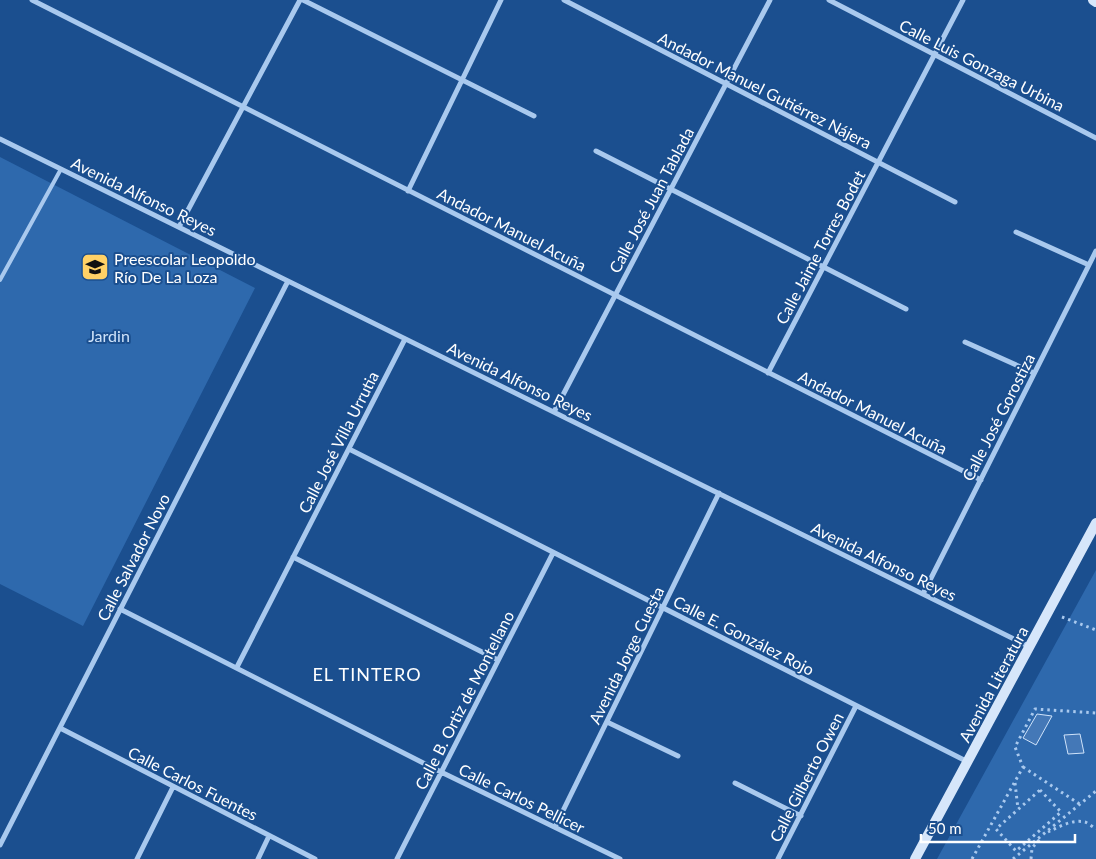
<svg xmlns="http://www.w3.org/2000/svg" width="1096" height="859" viewBox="0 0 1096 859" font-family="Lato,sans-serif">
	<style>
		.green { fill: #2e69ad }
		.building { fill: #4478b7; stroke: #cfe3fa }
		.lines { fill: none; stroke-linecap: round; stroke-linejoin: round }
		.path { stroke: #a9c9ee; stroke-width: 3; stroke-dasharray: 2.5 4; stroke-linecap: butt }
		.lane { stroke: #a9c9ee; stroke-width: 4 }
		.street { stroke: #a9c9ee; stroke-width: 5 }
		.secondary { stroke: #d6e6fa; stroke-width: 10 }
		.labels { text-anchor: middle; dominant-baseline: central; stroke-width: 4; stroke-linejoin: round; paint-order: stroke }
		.street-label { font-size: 16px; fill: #fff; stroke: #1b4f8f }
		.poi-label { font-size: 16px; fill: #fff; stroke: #1b4f8f; text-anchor: start }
		.park-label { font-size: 16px; fill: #cfe3fa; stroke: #1b4f8f }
		.neighbourhood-label { font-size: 18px; letter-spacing: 1px; fill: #fff; stroke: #1b4f8f }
	</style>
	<rect width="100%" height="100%" fill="#1b4f8f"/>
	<!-- green -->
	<path class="green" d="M 0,157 L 255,288 L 83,626 L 0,584 Z
		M 1096,570 L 1096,859 L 937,859 Z"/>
	<!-- building -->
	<path class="building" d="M 1037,714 L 1052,716 L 1036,745 L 1023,738 Z
		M 1080,734 L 1084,753 L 1068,754 L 1064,735 Z"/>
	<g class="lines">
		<!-- path -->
		<path class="path" d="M 1062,617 L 1096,630
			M 1023,767 L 1081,805
			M 1015,783 L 1018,809
			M 1040,790 L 1061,812 L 1016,851 L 996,829 Z
			M 1048,832 C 1059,827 1072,819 1085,822 C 1088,823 1093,827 1096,829
			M 972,859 L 1023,767 L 1015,747 L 1035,709 L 1096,713
			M 1013,859 L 1096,791
			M 1031,859 L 1032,848 L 1040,839"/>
		<!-- lane -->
		<path class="lane" d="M 0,280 L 61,169"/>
		<!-- street -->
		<path class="street" d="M 32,0 L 981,480
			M 303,0 L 534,116
			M 564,0 L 955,202
			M 829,0 L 1096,138
			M 0,139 L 1030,647
			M 596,151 L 906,309
			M 408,191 L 501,0
			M 179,227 L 300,0
			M 1016,232 L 1089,265
			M 965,342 L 1034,373
			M 768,373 L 963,0
			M 554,412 L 770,0
			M 349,449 L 968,762
			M 293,557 L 498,660
			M 923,594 L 1096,251
			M 120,609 L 441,772 L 620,859
			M 237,667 L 405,339
			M 607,722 L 678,756
			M 60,728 L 315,859
			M 735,783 L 801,816
			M 555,827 L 719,493
			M 0,845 L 288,281
			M 137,859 L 173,787
			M 258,859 L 269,836
			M 397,859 L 553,553
			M 778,859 L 856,706"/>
		<!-- secondary -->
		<path class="secondary" d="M 1093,0 L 1096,2
			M 915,859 L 1096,523"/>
	</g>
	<!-- icons -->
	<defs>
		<g id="school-square" transform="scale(1.4375)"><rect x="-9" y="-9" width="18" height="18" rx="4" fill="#ffd166" stroke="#1b4f8f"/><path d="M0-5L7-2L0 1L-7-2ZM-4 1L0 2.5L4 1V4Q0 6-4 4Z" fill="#111"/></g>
	</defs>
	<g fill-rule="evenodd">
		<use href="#school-square" x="95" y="267"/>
	</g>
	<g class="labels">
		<!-- street labels -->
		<g class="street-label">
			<text transform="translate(982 65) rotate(27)">Calle Luis Gonzaga Urbina</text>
			<text transform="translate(765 90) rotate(27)">Andador Manuel Gutiérrez Nájera</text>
			<text transform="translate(144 196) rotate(26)">Avenida Alfonso Reyes</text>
			<text transform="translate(651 200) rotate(-62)">Calle José Juan Tablada</text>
			<text transform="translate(512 229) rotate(27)">Andador Manuel Acuña</text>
			<text transform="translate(820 247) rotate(-62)">Calle Jaime Torres Bodet</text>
			<text transform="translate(520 381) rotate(26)">Avenida Alfonso Reyes</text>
			<text transform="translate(873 412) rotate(27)">Andador Manuel Acuña</text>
			<text transform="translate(998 417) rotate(-63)">Calle José Gorostiza</text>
			<text transform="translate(338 442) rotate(-63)">Calle José Villa Urrutia</text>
			<text transform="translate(133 557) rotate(-63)">Calle Salvador Novo</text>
			<text transform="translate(884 561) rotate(26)">Avenida Alfonso Reyes</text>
			<text transform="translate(744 635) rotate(27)">Calle E. González Rojo</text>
			<text transform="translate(626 655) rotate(-64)">Avenida Jorge Cuesta</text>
			<text transform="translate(993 684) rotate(-62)">Avenida Literatura</text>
			<text transform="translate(464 700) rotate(-63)">Calle B. Ortiz de Montellano</text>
			<text transform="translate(806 777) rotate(-63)">Calle Gilberto Owen</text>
			<text transform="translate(193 783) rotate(27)">Calle Carlos Fuentes</text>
			<text transform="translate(522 798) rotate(26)">Calle Carlos Pellicer</text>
		</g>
		<!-- poi labels -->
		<g class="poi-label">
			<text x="114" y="258">Preescolar Leopoldo<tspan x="114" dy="18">Río De La Loza</tspan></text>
		</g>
		<!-- park labels -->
		<g class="park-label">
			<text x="109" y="335">Jardin</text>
		</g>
		<!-- neighbourhood labels -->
		<g class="neighbourhood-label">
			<text x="367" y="674">EL TINTERO</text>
		</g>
	</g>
	<!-- scale -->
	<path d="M921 834v8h154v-8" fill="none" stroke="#ffffff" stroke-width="2.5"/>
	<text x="928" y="834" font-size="15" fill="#ffffff" stroke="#1b4f8f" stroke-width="4" paint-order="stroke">50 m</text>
</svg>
